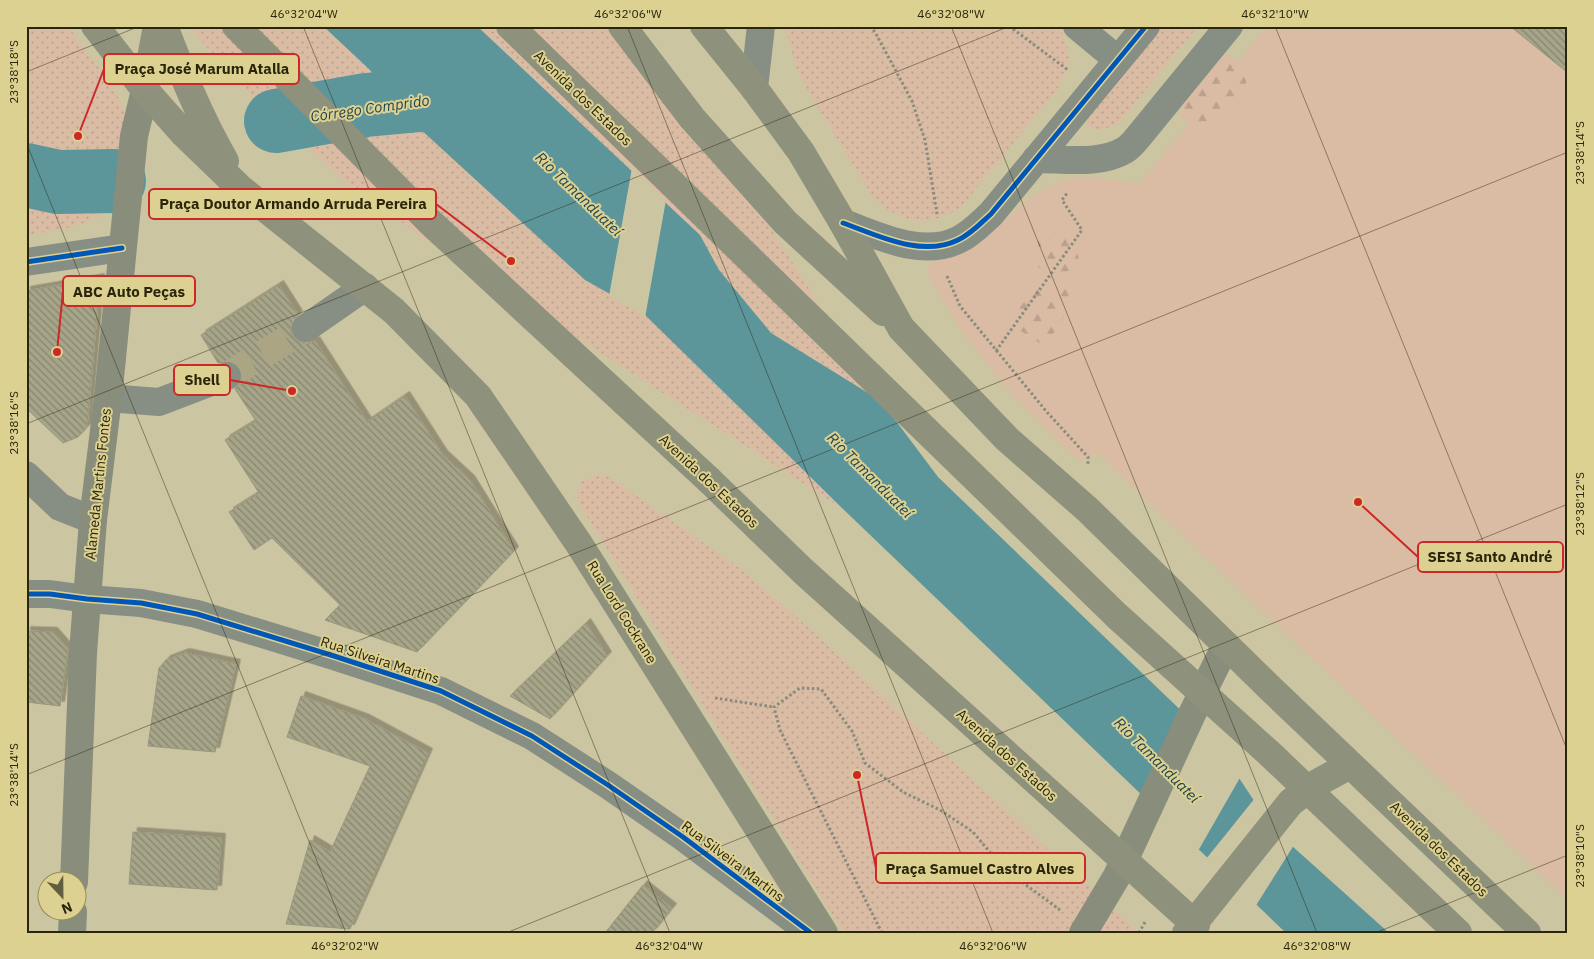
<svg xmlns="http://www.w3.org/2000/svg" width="1594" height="959" viewBox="0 0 1594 959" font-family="'IBM Plex Sans',sans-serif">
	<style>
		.green { fill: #dabca4 }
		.forest { fill: url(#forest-firs) }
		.park { fill: url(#park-dots) }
		.water { fill: #5c969b }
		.pier { fill: #ccc5a2 }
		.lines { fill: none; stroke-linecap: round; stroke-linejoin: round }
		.river { stroke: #5c969b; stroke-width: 64 }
		.building { fill: url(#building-back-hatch); stroke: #98977c; filter: url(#shadow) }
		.minor-tunnel { stroke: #aca584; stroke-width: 28; stroke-dasharray: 28 14; stroke-linecap: butt }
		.path { stroke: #898b7d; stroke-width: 3; stroke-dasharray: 2.5 2.5; stroke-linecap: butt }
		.minor { stroke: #878e84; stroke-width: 28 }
		.major { stroke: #888e7b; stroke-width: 28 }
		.highway { stroke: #8e927d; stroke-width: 28 }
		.highway-bridge { stroke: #8e927d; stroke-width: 28 }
		.cycleway-casing { stroke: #ddd191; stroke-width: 8 }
		.cycleway { stroke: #0057b8; stroke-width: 5 }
		.ticks { fill: none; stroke: #2a250b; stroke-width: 1; stroke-opacity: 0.45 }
		.labels { text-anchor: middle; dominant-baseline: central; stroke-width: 4; stroke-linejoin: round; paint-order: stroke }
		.street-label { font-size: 14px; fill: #2a250b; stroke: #ddd191 }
		.water-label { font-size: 15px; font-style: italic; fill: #1f4550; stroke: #ddd191 }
		.leader { fill: none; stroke: #cd2827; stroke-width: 2 }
		.callout-dot { fill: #cd2827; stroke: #ddd191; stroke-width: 2 }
		.callout { fill: #ddd191; stroke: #cd2827; stroke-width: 2 }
		.callout-label { font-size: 15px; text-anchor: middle; font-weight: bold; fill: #2a250b }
		.neatline { fill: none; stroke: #2a250b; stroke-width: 2 }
		.ticks-label { font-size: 12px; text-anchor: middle; fill: #2a250b }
	</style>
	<defs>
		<pattern id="forest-firs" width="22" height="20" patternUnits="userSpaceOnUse" patternTransform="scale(1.25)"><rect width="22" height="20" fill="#dabca4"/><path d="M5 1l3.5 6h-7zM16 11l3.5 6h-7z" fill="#bba18c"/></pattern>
		<pattern id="park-dots" width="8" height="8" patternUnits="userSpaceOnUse" patternTransform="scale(1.25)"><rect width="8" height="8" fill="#dabca4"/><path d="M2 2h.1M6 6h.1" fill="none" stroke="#bba18c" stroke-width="1.8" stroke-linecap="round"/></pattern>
		<pattern id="building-back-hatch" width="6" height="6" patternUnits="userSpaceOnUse" patternTransform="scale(1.25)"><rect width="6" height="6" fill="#a6a589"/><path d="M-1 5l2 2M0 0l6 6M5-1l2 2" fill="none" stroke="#87866e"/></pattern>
		<filter id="shadow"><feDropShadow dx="4.5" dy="-4.5" stdDeviation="0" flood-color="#0004"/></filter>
	</defs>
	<rect width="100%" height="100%" fill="#ccc5a2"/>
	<!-- green -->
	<path class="green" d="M 1267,26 L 1568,26 L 1568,900 L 1200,552 L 1097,452 L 1079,461 L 1015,398 L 961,331 L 931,281 L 927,271 L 929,264 C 945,256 963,254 978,243 C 1009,220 1037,181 1079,178 C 1099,177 1120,181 1140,184 Z"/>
	<!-- forest -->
	<path class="forest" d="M 1228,53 L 1245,69 L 1247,92 L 1207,134 L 1179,118 L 1186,92 Z
		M 1066,229 L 1075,244 L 1080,263 L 1055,280 L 1038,267 L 1038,240 Z
		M 1068,286 C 1071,312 1059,327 1044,346 L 1021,331 L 1014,312 L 1037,290 Z"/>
	<!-- park -->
	<path class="park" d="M 26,26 L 68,26 C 86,52 126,97 129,128 C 130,140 126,154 124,166 C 123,173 124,182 121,189 C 107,227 60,229 26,235 Z
		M 189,26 L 323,26 L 642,312 L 843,509 L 427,241 L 340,177 L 226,70 Z
		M 477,26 L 631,26 L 698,115 L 881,401 L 771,333 L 719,270 L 700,235 Z
		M 785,26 L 1058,26 C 1072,47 1072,66 1058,88 L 962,206 C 931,229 895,224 871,194 L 810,95 L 796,67 Z
		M 1161,26 L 1198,26 L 1122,119 C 1112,128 1101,132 1089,127 L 1086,122 L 1088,117 Z
		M 595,476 L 608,476 L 737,566 L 797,617 L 1139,933 L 844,933 L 578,502 L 578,490 L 582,481 Z"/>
	<!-- water -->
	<path class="water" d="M 323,26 L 477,26 L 700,235 L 719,270 L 771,333 L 881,401 L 938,477 L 1218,746 L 1272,828 L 1389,933 L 1286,933 L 843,509 L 642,312 L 585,280 L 418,127 L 369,69 Z"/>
	<!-- pier -->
	<path class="pier" d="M 632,168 L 666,200 L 645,318 L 641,314 L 609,296 Z
		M 1182,708 L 1220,744 L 1241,776 L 1198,851 L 1145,801 Z
		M 1255,798 L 1274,827 L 1294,845 L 1255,907 L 1206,859 Z"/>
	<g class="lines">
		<!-- river -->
		<path class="river" d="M 276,121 L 366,105 L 464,96
			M 26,175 L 58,182 L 114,181"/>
	</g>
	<!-- building -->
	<path class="building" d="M 1510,26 L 1568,26 L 1568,73 Z
		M 100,278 L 87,427 L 78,437 L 63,443 L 26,408 L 26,291 Z
		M 279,285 L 298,315 L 292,322 L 290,329 L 293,336 L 300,342 L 307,344 L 315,341 L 367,422 L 405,396 L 443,455 L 470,480 L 514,551 L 417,652 L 325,620 L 340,605 L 272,538 L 254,550 L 229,512 L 259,493 L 225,440 L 256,421 L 235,389 L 239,385 L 242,379 L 241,370 L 236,364 L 230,361 L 218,363 L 201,335 Z
		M 586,623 L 607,656 L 550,719 L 510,696 Z
		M 26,631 L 53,632 L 68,649 L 60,706 L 26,702 Z
		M 185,653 L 236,664 L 215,752 L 148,746 L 159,668 L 166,660 Z
		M 301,696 L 365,719 L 428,753 L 350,929 L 286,924 L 310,840 L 330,852 L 370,766 L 287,737 Z
		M 133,832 L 221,838 L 217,890 L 129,884 Z
		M 643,885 L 672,908 L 652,933 L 605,933 Z"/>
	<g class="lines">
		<!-- minor-tunnel -->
		<path class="minor-tunnel" d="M 227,376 L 306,328"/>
		<!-- path -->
		<path class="path" d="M 870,26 L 875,32 L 912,101 L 925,140 L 937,214
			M 1009,26 L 1068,70
			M 947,276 L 960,306 L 1046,411 L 1088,457 L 1088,466
			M 996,351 L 1082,230 L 1062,200 L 1068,192
			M 715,698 L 774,707
			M 882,933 L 780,730 L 774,707 L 800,688 L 821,689 L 852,731 L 865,763 L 903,792 L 940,810 L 973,832 L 1003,868 L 1060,910
			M 1139,933 L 1145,922"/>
		<!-- minor -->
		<path class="minor" d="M 1077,26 L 1118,60
			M 754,88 L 761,26
			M 1036,159 C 1065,159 1100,165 1125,150 C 1130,147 1135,141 1139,136 L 1229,26
			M 843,223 C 877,235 921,258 958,240 C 971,234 981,223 991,214 L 1146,26
			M 26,262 L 122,248
			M 306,328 L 365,287
			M 108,398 L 159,402 L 227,376
			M 26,475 L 60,507 L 93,520
			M 26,594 L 50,594 L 87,599 L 141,603 L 197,614 L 334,656 L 441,691 L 532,736 L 608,785 L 683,837 L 811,933"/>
		<!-- major -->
		<path class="major" d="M 74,882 L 83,653 L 93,520 L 108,398 L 134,136 L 145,90
			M 72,933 L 73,912
			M 1083,933 L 1117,876 L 1192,714 L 1226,645"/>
		<!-- highway -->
		<path class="highway" d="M 95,26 L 145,90 L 184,134 L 241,189 L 394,311 L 478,396 L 579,544 L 824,933
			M 164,26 C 182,73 200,118 225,161
			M 236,26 L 429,221 L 709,480
			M 622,26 L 692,118 L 785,222 L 883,312
			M 704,26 L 754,88 L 801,152 L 843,223 L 901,328 L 1007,439 L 1087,509 L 1271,689 L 1527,933
			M 145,90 L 157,26
			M 1186,933 L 1291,802 L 1319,782 L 1350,765"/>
		<!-- highway-bridge -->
		<path class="highway-bridge" d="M 510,26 L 1117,616 L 1270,754 L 1458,933
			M 709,480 L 803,571 L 1196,925"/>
		<!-- cycleway casing -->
		<g class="cycleway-casing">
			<path id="cycleway" d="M 843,223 C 877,235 921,258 958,240 C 971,234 981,223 991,214 L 1146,26
				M 26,262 L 122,248
				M 26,594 L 50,594 L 87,599 L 141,603 L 197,614 L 334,656 L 441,691 L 532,736 L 608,785 L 683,837 L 811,933"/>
		</g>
		<!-- cycleway -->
		<use href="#cycleway" class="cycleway"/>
	</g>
	<!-- ticks -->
	<path class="ticks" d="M 303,26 L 670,933M 627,26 L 993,933M 951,26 L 1317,933M 1275,26 L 1568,752M 26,72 L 140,26M 26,142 L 346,933M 26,424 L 1010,26M 26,775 L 1568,152M 506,933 L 1568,504M 1375,933 L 1568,855"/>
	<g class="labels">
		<!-- street labels -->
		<g class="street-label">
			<text transform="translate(583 98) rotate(44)">Avenida dos Estados</text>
			<text transform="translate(709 481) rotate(43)">Avenida dos Estados</text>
			<text transform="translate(98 484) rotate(-84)">Alameda Martins Fontes</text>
			<text transform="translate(622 612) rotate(58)">Rua Lord Cockrane</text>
			<text transform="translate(380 660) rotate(18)">Rua Silveira Martins</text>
			<text transform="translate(1007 755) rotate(42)">Avenida dos Estados</text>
			<text transform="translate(1439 849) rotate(44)">Avenida dos Estados</text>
			<text transform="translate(733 861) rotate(37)">Rua Silveira Martins</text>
		</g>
		<!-- water labels -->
		<g class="water-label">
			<text transform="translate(370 108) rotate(-8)">Córrego Comprido</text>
			<text transform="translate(579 194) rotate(44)">Rio Tamanduateí</text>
			<text transform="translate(870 475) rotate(45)">Rio Tamanduateí</text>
			<text transform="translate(1157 760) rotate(45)">Rio Tamanduateí</text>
		</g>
	</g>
	<!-- callouts -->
	<path class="leader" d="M78 136L104 69M511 261L436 204M57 352L63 291M292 391L230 380M1358 502L1418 557M857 775L876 868"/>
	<g class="callout-dot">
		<circle cx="78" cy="136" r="5"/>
		<circle cx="511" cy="261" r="5"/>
		<circle cx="57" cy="352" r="5"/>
		<circle cx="292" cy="391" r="5"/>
		<circle cx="1358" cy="502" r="5"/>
		<circle cx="857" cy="775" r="5"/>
	</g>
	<g class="callout">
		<rect x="104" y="54" width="195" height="30" rx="5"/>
		<rect x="149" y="189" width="287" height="30" rx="5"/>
		<rect x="63" y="276" width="132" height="30" rx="5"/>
		<rect x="174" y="365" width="56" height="30" rx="5"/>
		<rect x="1418" y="542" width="145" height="30" rx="5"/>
		<rect x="876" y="853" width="209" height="30" rx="5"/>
	</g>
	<g class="callout-label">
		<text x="202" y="74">Praça José Marum Atalla</text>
		<text x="293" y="209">Praça Doutor Armando Arruda Pereira</text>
		<text x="129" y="297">ABC Auto Peças</text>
		<text x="202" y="385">Shell</text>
		<text x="1490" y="562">SESI Santo André</text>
		<text x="980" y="874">Praça Samuel Castro Alves</text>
	</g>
	<!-- border -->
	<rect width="1594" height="959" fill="none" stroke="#ddd191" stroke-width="55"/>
	<!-- north arrow -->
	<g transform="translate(62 896) rotate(158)"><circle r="24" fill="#ddd191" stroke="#958c5b"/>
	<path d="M0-4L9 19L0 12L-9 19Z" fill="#635d40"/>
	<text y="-8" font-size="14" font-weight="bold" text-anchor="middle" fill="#2a250b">N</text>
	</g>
	<rect x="28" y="28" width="1538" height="904" class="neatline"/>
	<g class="ticks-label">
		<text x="304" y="18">46°32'04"W</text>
		<text x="628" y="18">46°32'06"W</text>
		<text x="951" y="18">46°32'08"W</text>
		<text x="1275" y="18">46°32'10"W</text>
		<text transform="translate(14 72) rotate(-90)" y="4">23°38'18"S</text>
		<text transform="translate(1580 153) rotate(-90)" y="4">23°38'14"S</text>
		<text transform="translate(14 423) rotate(-90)" y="4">23°38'16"S</text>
		<text transform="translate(1580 504) rotate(-90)" y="4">23°38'12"S</text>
		<text transform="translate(14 775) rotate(-90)" y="4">23°38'14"S</text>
		<text transform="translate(1580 856) rotate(-90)" y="4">23°38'10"S</text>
		<text x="345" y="950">46°32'02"W</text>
		<text x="669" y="950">46°32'04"W</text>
		<text x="993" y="950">46°32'06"W</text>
		<text x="1317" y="950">46°32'08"W</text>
	</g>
</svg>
